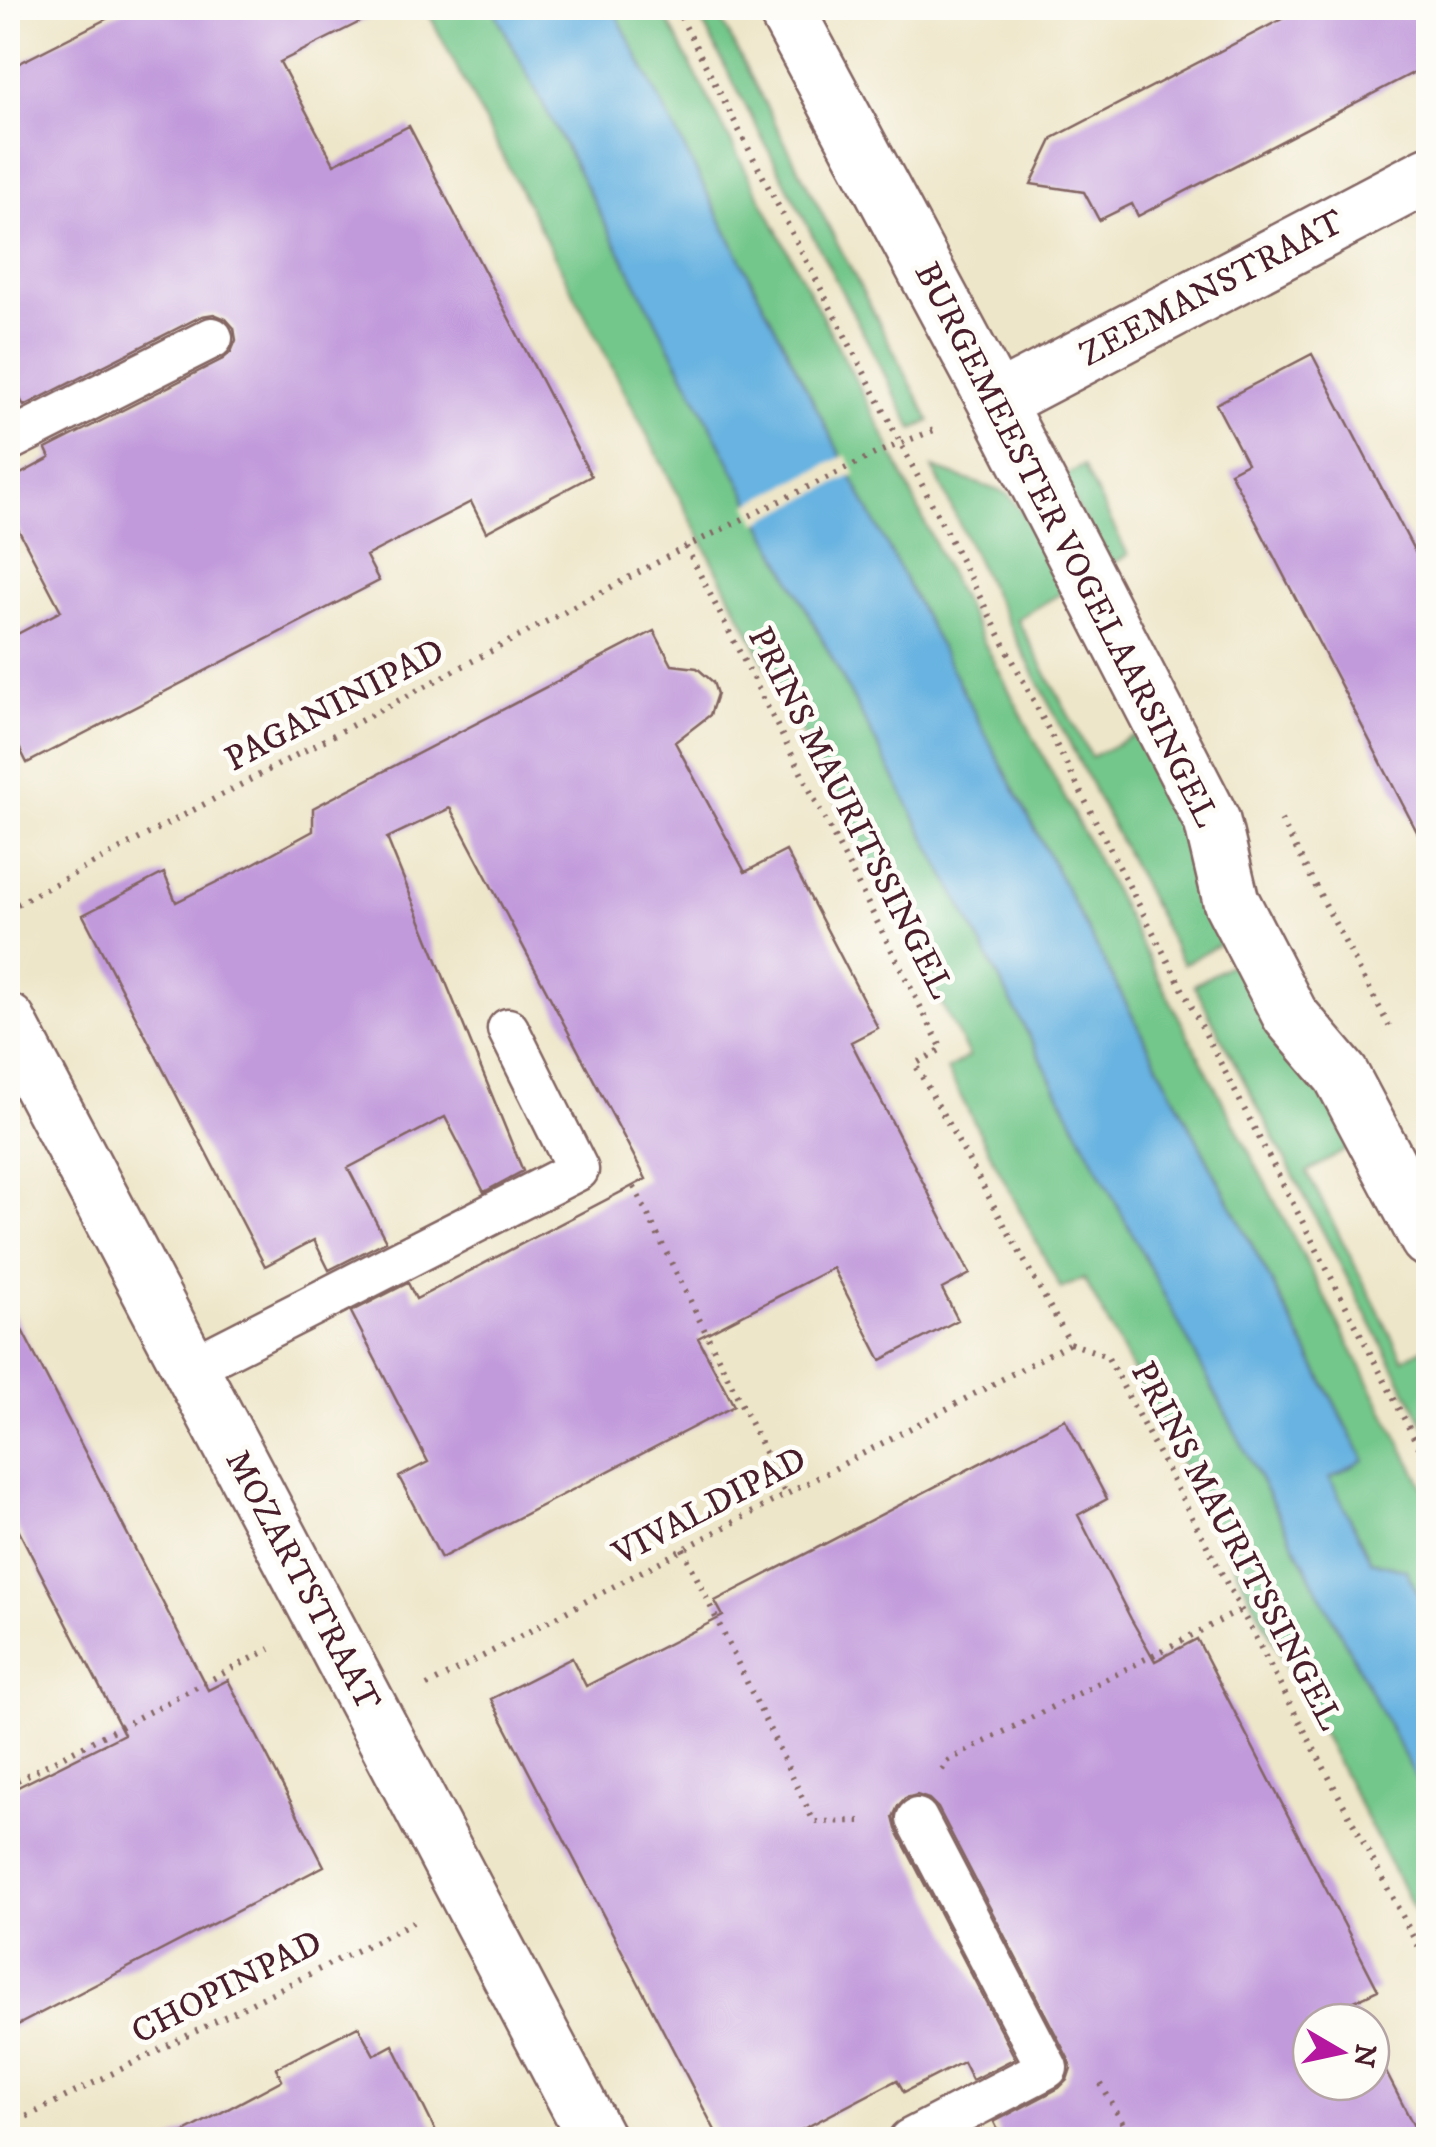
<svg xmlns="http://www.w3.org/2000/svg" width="1436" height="2147" viewBox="0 0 1436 2147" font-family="'IM FELL DW Pica',serif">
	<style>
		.green { fill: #73c78b; stroke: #5e735b; stroke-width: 2.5 }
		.water { fill: #68b3e1; stroke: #596986; stroke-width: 2.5 }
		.pier { fill: #eee6c9 }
		.building { fill: #c19adb }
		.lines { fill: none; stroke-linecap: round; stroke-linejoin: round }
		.lane-casing { stroke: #836562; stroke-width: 45 }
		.street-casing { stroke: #836562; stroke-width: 60 }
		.path { stroke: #836562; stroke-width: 6; stroke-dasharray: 2.5 8; stroke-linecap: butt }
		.lane { stroke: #fff; stroke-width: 40 }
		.street { stroke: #fff; stroke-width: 55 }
		.labels { text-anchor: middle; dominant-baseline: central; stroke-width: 10; stroke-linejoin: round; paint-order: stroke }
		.street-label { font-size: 35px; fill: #4a1f2b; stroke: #fdfcf7 }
	</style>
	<rect width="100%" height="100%" fill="#fdfcf7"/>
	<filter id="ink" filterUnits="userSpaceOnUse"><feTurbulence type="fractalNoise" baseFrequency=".01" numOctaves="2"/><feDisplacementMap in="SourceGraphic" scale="20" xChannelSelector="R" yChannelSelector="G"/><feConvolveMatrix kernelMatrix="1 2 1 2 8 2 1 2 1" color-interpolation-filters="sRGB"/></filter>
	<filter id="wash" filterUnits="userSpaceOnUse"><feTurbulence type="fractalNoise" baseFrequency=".0048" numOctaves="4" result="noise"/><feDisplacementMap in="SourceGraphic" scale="40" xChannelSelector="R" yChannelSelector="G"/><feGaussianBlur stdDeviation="2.25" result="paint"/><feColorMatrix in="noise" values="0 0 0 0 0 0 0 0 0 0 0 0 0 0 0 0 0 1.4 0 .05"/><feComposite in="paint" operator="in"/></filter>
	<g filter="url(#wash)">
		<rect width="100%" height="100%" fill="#eee6c9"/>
		<!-- green -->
		<path class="green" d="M 426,8 L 493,8 L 1428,1801 L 1428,1936 L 1084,1278 L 1061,1289 L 947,1070 L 969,1056 Z
			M 613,8 L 661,8 L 884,435 L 951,579 L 1428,1496 L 1428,1614 L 1406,1570 L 1371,1561 L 1329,1477 L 1364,1459 L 868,509 Z
			M 695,8 L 715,8 L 930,421 L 913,429 Z
			M 1083,466 L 1128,555 L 1108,566 L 1062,477 Z
			M 933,468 L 1008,494 L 1030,523 L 1063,592 L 1017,619 L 1091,757 L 1137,734 L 1186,829 L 1195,891 L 1222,943 L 1183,964 L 984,576 Z
			M 1233,963 L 1336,1117 L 1351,1147 L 1307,1172 L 1403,1359 L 1428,1346 L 1428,1432 L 1194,985 Z"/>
		<!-- water -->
		<path class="water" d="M 493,8 L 613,8 L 868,509 L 1364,1460 L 1330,1478 L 1371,1561 L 1406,1570 L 1428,1614 L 1428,1801 Z"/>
		<!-- pier -->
		<path class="pier" d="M 846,455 L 856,474 L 757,523 L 748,504 Z"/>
		<g id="blocks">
			<!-- building -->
			<path class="building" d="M 128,8 L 388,8 L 280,62 L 334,164 L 409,126 L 591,476 L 486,532 L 471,502 L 366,556 L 379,581 L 27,763 L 8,725 L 8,639 L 61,611 L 8,510 L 8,481 L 50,458 L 46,449 L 223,359 L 231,352 L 236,340 L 234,328 L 226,319 L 214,314 L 202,316 L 24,406 L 8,376 L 8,69 Z
				M 1303,8 L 1428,8 L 1428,65 L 1138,216 L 1132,204 L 1099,220 L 1084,192 L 1031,184 L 1053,138 Z
				M 1312,354 L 1428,577 L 1428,853 L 1230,472 L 1247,463 L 1216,404 Z
				M 654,631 L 672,665 L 697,668 L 713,682 L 717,694 L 710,715 L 675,742 L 745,872 L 786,851 L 878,1028 L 851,1042 L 970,1274 L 942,1289 L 958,1320 L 881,1360 L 833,1268 L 698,1338 L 734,1406 L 441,1558 L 399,1477 L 428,1462 L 351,1312 L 408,1283 L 416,1299 L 646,1179 L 450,808 L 387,838 L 523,1171 L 484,1192 L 445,1117 L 348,1168 L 386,1241 L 329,1270 L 314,1240 L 265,1266 L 83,915 L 164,873 L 176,902 L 249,866 L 313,831 L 313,808 Z
				M 8,1303 L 208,1690 L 228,1680 L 324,1866 L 8,2030 L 8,1792 L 124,1734 L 8,1510 Z
				M 1065,1419 L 1107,1499 L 1078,1515 L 1131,1619 L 1155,1661 L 1197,1639 L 1378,1990 L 1350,2003 L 1360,2022 L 1311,2022 L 1311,2082 L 1371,2082 L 1371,2043 L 1421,2140 L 1003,2140 L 994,2122 L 1059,2088 L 1067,2080 L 1071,2068 L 1068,2058 L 938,1808 L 929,1799 L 917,1795 L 905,1798 L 898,1806 L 893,1817 L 896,1829 L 1015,2058 L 972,2080 L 963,2062 L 904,2092 L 897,2080 L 782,2140 L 720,2140 L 491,1699 L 572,1658 L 586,1686 L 723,1616 L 715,1601 Z
				M 358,2026 L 374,2055 L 393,2045 L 440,2140 L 170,2140 L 282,2080 L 276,2068 Z"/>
		</g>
	</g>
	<g filter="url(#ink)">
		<use href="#blocks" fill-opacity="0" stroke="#836562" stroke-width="2.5"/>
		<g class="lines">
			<!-- lane casing -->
			<g class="lane-casing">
				<path id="lane" d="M 8,441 L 212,338
					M 190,1368 L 578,1170 L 508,1029
					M 909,2140 L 1047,2068 L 917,1819"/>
			</g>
			<!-- street casing -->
			<g class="street-casing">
				<path id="street" d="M 785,8 L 996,402 L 1212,821 L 1231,901 L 1290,1015 L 1341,1075 L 1428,1239
					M 996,402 L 1428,175
					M 8,1022 L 597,2140"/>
			</g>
			<!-- path -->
			<path class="path" d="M 676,8 L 1428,1465
				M 686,547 L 942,1049 L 915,1064 L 1070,1343 L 1107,1356 L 1428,1965
				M 1281,820 L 1389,1026
				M 8,909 L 686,547 L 879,452 L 939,428
				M 634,1187 L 786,1495
				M 683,1549 L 814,1822 L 860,1821
				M 427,1686 L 1070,1343
				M 942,1770 L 947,1761 L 1241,1610
				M 8,1785 L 270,1649
				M 1101,2084 L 1132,2140
				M 8,2126 L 413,1922"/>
			<!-- lane -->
			<use href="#lane" class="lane"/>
			<!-- street -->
			<use href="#street" class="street"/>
		</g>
	</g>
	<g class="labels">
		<!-- street labels -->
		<g class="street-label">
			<text transform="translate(1212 289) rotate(-28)">ZEEMANSTRAAT</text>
			<text transform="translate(1066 545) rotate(63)">BURGEMEESTER VOGELAARSINGEL</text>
			<text transform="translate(335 706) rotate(-28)">PAGANINIPAD</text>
			<text transform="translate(850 813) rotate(63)">PRINS MAURITSSINGEL</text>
			<text transform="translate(710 1507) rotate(-28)">VIVALDIPAD</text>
			<text transform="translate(1236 1546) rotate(62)">PRINS MAURITSSINGEL</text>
			<text transform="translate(302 1581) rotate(62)">MOZARTSTRAAT</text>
			<text transform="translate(227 1988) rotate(-27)">CHOPINPAD</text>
		</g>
	</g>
	<!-- margin -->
	<rect width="1436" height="2147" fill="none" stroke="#fdfcf7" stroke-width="40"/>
	<!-- north arrow -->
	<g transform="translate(1341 2052) rotate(99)"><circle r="48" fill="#fdfcf7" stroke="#b5a4a5" stroke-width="2.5"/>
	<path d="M0-8L18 38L0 25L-18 38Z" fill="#b5179e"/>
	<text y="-15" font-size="28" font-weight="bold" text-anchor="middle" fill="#4a1f2b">N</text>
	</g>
</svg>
